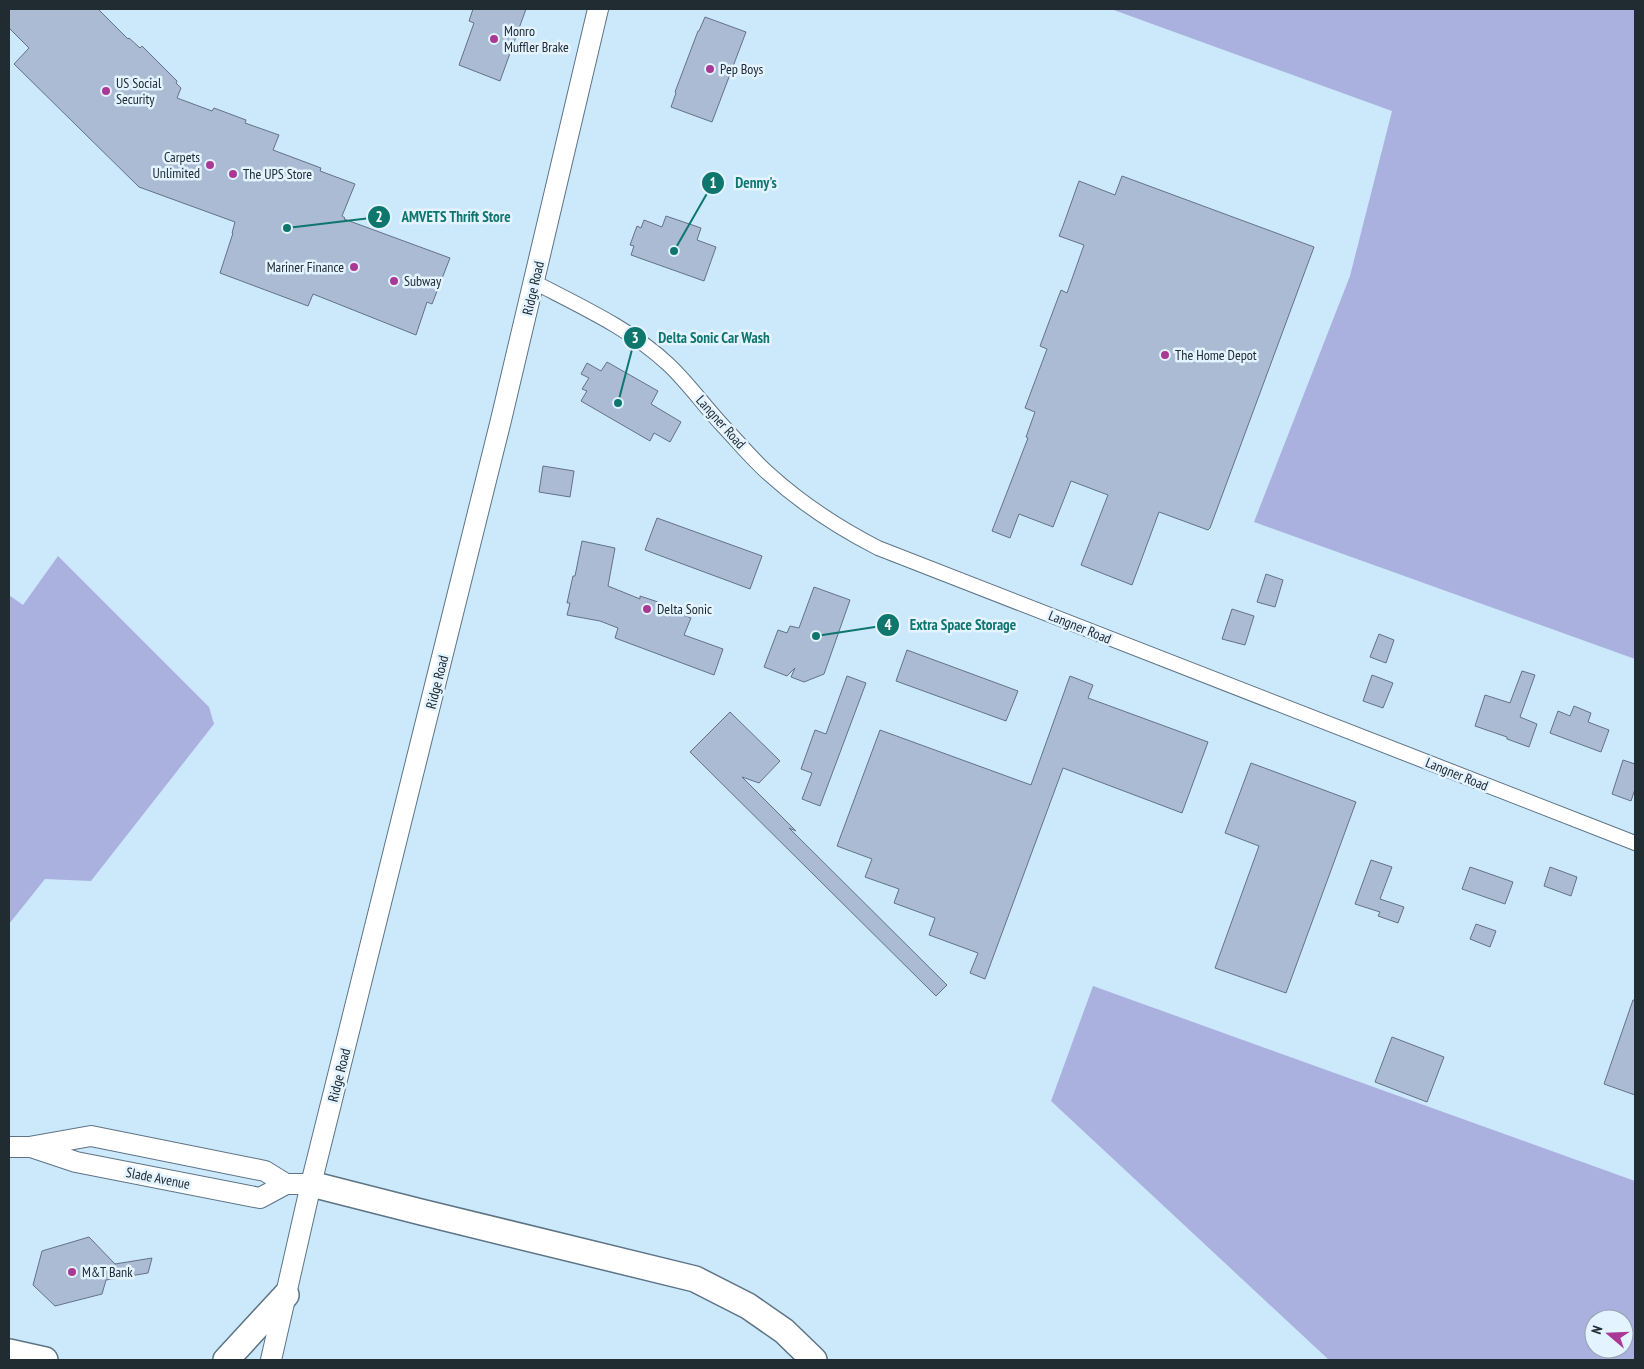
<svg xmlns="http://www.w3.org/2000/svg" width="1644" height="1369" viewBox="0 0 1644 1369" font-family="'PT Sans Narrow',sans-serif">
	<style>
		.green { fill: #aab1df; fill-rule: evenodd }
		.building { fill: #aabbd3; stroke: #637288 }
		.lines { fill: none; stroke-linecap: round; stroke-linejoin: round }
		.street-casing { stroke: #5c7485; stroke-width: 16 }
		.secondary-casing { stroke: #5c7485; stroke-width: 22 }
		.highway-casing { stroke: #5c7485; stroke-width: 28 }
		.street { stroke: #fff; stroke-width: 14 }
		.secondary { stroke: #fff; stroke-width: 20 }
		.highway { stroke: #fff; stroke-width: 25 }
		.poi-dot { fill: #aa3995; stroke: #e3f3ff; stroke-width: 2 }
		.labels { text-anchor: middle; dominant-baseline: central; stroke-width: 5; stroke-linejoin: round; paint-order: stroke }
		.poi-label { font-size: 14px; fill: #212b32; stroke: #e3f3ff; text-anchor: start }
		.street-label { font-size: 14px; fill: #212b32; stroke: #e3f3ff }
		.leader { fill: none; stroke: #0f766e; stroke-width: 2 }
		.callout-dot { fill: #0f766e; stroke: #e3f3ff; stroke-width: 2 }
		.mark-label { font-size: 15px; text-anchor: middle; font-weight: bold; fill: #fff }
		.callout-label { font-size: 15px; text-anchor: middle; font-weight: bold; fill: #0f766e; stroke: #e3f3ff; stroke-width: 5; stroke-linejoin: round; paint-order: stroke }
	</style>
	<rect width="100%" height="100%" fill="#cce8fb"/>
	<!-- green -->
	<path class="green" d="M 1111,9 L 1635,9 L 1635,659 L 1254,522 L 1350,276 L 1392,111 Z
		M 58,556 L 209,707 L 214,724 L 91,881 L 45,879 L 9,924 L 9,595 L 23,605 Z
		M 1093,986 L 1635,1181 L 1635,1360 L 1329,1360 L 1051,1101 ZM 1594,1319 L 1624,1319 L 1624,1349 L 1594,1349 Z"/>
	<!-- building -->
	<path class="building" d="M 9,9 L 98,9 L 128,39 L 129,38 L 140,48 L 142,46 L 177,81 L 176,83 L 181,88 L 177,98 L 212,111 L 214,108 L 246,120 L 245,123 L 279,135 L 273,150 L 321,168 L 320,171 L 355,184 L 342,216 L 345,218 L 344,219 L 450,258 L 432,304 L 427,302 L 416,335 L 313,294 L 308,306 L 220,273 L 233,233 L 232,233 L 235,222 L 139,187 L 14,64 L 29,48 L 9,28 Z
		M 473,9 L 526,9 L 500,81 L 459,65 L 474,23 L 469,21 Z
		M 705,17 L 746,32 L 712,122 L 671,107 L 676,93 L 675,92 L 698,31 L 699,31 Z
		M 1122,176 L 1314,247 L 1210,528 L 1208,530 L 1159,512 L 1132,585 L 1081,565 L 1108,495 L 1071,481 L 1053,527 L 1019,514 L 1010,538 L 992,531 L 1028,438 L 1026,437 L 1035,412 L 1025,408 L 1047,349 L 1040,346 L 1061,290 L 1067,293 L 1084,245 L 1059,236 L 1063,226 L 1079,181 L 1115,195 Z
		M 666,216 L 701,228 L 697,240 L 716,247 L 704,281 L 631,255 L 634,246 L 630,245 L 637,226 L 641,228 L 644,220 L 662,227 Z
		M 607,362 L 658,391 L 651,404 L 681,422 L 670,442 L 654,433 L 650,441 L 581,401 L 587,391 L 582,389 L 589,378 L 581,374 L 587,363 L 601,371 Z
		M 543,466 L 574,471 L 570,497 L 539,492 Z
		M 657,518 L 762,556 L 750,589 L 645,550 Z
		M 582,541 L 615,548 L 608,586 L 640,599 L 640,596 L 658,602 L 657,605 L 691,618 L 684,635 L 723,649 L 714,675 L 615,638 L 618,628 L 600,621 L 567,615 L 570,603 L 567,603 L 573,576 L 575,576 Z
		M 1266,574 L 1283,580 L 1275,607 L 1257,602 Z
		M 814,587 L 850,600 L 824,674 L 804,682 L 791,677 L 795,668 L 787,676 L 764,667 L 778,630 L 787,633 L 790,626 L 799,628 Z
		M 1232,609 L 1254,616 L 1245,645 L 1222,639 Z
		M 1379,634 L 1394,640 L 1386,663 L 1370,657 Z
		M 907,650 L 1018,691 L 1006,721 L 896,681 Z
		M 1522,671 L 1535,675 L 1520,717 L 1537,724 L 1529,747 L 1507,739 L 1507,737 L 1475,726 L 1485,695 L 1510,703 Z
		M 1372,675 L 1393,683 L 1383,708 L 1363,701 Z
		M 847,676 L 866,683 L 820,806 L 802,799 L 812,773 L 801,769 L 815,730 L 826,734 Z
		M 1070,676 L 1093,685 L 1088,698 L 1208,742 L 1182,813 L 1063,768 L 985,979 L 970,973 L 978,953 L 929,935 L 935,918 L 894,903 L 899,889 L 865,877 L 872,859 L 837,846 L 880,730 L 1031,785 Z
		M 1574,706 L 1591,713 L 1588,722 L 1609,730 L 1601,752 L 1550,733 L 1558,711 L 1570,716 Z
		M 730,712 L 780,761 L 759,783 L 742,777 L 796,831 L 789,828 L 947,985 L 936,996 L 690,752 Z
		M 1623,760 L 1635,764 L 1635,789 L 1631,801 L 1612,794 Z
		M 1251,763 L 1356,802 L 1286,993 L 1215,968 L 1259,846 L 1225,833 Z
		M 1371,860 L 1392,867 L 1380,899 L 1404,907 L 1398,923 L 1378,916 L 1380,912 L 1355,904 Z
		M 1470,867 L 1513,882 L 1505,904 L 1462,889 Z
		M 1550,867 L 1577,877 L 1571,896 L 1544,886 Z
		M 1476,924 L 1496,931 L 1490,947 L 1470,939 Z
		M 1633,1000 L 1635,1000 L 1635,1095 L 1604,1084 Z
		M 1392,1037 L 1444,1057 L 1427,1102 L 1375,1082 Z
		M 89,1237 L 115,1264 L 152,1258 L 148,1273 L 106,1280 L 102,1294 L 55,1306 L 33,1285 L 42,1251 Z"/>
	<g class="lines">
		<!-- street casing -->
		<g class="street-casing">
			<path id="street" d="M 534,282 C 580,306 631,329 669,365 C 689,384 705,407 724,427 C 739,443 753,460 769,474 C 801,503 839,528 878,548 L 1635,843"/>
		</g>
		<!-- secondary casing -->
		<g class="secondary-casing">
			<path id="secondary" d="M 9,1147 L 29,1147 L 91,1136 L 265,1171 L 286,1184 L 311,1184
				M 31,1147 L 76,1162 L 260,1198 L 286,1184
				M 271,1360 L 311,1184 L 501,420 L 598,9"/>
		</g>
		<!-- highway casing -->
		<g class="highway-casing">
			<path id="highway" d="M 311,1184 L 421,1212 L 695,1279 L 748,1306 L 784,1331 L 814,1360
				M 9,1352 L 45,1360
				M 226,1360 L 286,1295"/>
		</g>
		<!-- street -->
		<use href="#street" class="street"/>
		<!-- secondary -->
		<use href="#secondary" class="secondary"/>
		<!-- highway -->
		<use href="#highway" class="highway"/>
	</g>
	<!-- markers -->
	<g class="poi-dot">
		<circle cx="494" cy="39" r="5"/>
		<circle cx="710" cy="69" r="5"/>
		<circle cx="106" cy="91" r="5"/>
		<circle cx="210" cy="165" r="5"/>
		<circle cx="233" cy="174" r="5"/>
		<circle cx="354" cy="267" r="5"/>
		<circle cx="394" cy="281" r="5"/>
		<circle cx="1165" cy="355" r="5"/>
		<circle cx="647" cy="609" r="5"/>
		<circle cx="72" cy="1272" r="5"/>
	</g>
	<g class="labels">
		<!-- poi labels -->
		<g class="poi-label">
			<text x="504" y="31">Monro<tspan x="504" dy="16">Muffler Brake</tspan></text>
			<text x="720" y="69">Pep Boys</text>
			<text x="116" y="83">US Social<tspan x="116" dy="16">Security</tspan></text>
			<text x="200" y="157" text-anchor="end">Carpets<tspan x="200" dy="16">Unlimited</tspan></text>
			<text x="243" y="174">The UPS Store</text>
			<text x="344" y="267" text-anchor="end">Mariner Finance</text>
			<text x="404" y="281">Subway</text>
			<text x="1175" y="355">The Home Depot</text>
			<text x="657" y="609">Delta Sonic</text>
			<text x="82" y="1272">M&amp;T Bank</text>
		</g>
		<!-- street labels -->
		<g class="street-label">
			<text transform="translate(533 288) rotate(-77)">Ridge Road</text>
			<text transform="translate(721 422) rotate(48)">Langner Road</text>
			<text transform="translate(1080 627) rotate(22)">Langner Road</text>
			<text transform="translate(437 682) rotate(-76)">Ridge Road</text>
			<text transform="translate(1457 774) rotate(22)">Langner Road</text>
			<text transform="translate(339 1075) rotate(-76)">Ridge Road</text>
			<text transform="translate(158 1178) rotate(11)">Slade Avenue</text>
		</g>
	</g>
	<!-- callouts -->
	<path class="leader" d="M674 251L713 183M287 228L379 217M618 403L635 338M816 636L888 625"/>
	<g class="callout-dot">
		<circle cx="674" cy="251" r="5"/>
		<circle cx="287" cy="228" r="5"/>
		<circle cx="618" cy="403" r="5"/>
		<circle cx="816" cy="636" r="5"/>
		<circle cx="713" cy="183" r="12"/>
		<circle cx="379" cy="217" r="12"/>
		<circle cx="635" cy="338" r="12"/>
		<circle cx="888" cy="625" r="12"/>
	</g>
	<g class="mark-label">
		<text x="713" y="188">1</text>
		<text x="379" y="222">2</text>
		<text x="635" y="343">3</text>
		<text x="888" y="630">4</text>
	</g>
	<g class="callout-label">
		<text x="756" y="188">Denny's</text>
		<text x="456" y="222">AMVETS Thrift Store</text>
		<text x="714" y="343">Delta Sonic Car Wash</text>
		<text x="963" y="630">Extra Space Storage</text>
	</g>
	<!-- border -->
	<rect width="1644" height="1369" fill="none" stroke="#212b32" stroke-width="20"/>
	<!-- north arrow -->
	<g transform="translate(1609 1334) rotate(289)"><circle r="24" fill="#e3f3ff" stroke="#95a3ad"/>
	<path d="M0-4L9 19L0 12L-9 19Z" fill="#aa3995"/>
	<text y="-8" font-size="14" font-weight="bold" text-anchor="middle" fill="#212b32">N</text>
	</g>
</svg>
